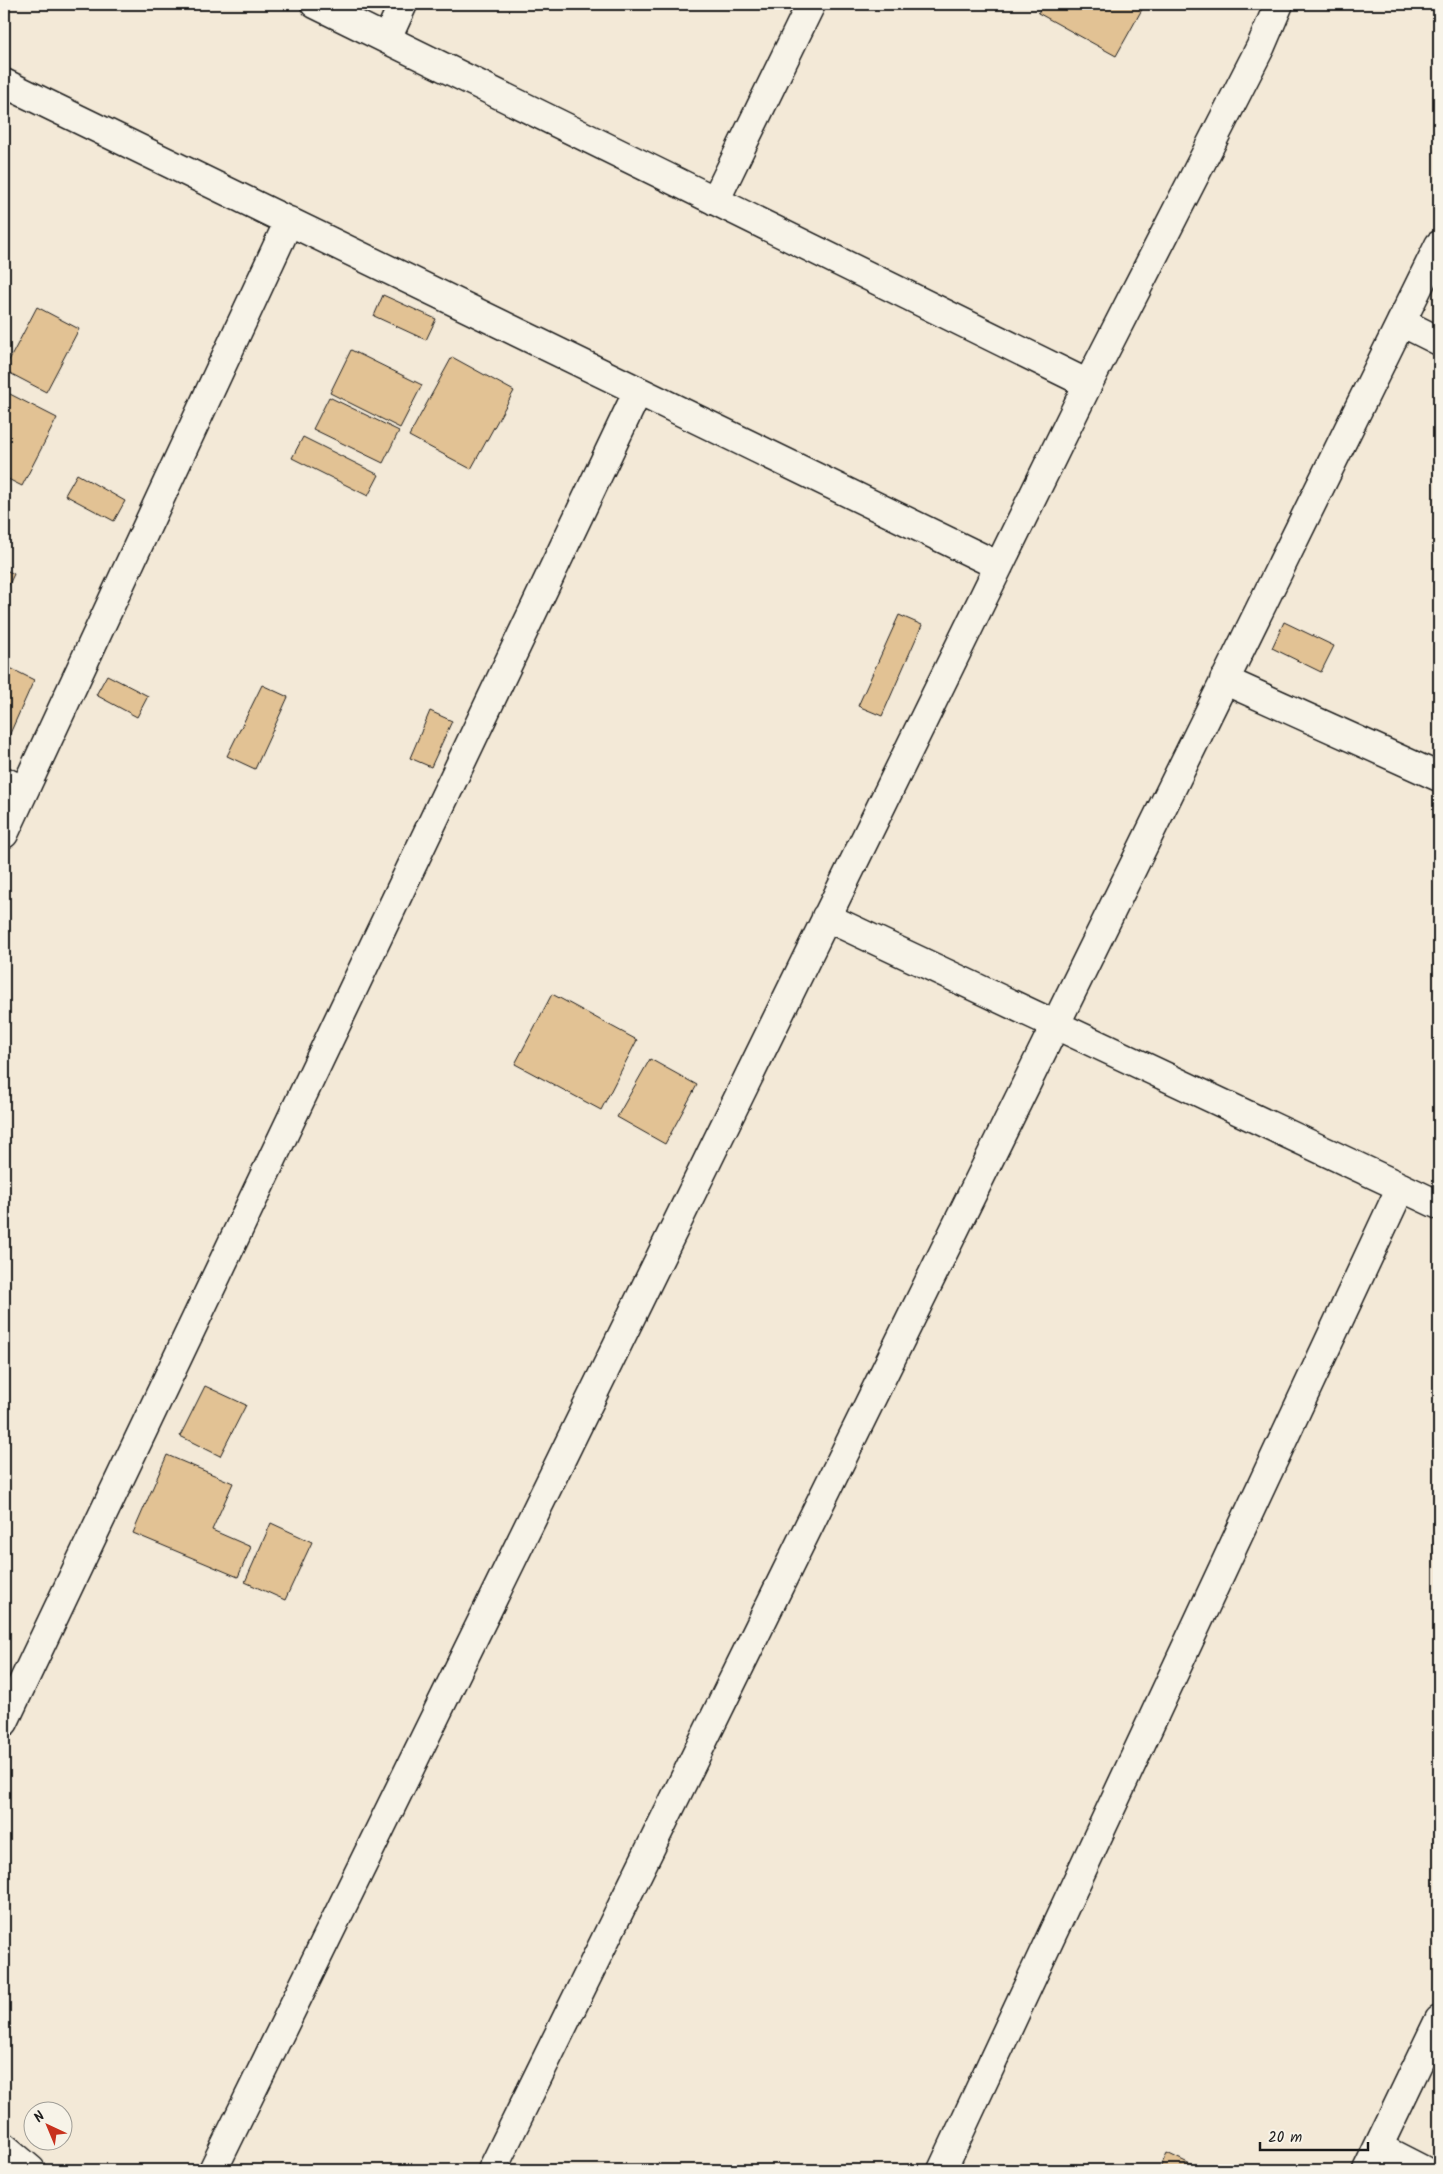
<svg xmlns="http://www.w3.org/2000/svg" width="1443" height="2174" viewBox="0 0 1443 2174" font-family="Kalam,sans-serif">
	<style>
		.building { fill: #e2c294; stroke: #1c1c1c }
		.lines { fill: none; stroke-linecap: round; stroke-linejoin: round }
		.street-casing { stroke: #1c1c1c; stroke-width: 31 }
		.street { stroke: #f7f3e8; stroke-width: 28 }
	</style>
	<rect width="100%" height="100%" fill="#f3e9d7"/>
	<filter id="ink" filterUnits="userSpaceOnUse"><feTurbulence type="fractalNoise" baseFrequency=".02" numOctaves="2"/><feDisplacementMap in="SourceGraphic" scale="10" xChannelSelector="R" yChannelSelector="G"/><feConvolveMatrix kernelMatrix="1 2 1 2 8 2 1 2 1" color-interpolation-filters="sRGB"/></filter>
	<g filter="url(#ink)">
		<!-- building -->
		<path class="building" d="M 1043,4 L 1145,4 L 1116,56 L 1038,13 Z
			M 383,295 L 436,319 L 426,340 L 374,316 Z
			M 37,307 L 79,329 L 46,392 L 4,370 Z
			M 351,350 L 422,385 L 400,428 L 330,393 Z
			M 452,357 L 514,391 L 471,469 L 409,436 Z
			M 4,391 L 57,418 L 22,486 L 4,477 Z
			M 329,397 L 399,431 L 383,463 L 313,429 Z
			M 303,437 L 379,475 L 368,496 L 292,458 Z
			M 77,474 L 125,501 L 114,521 L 65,495 Z
			M 4,569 L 14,574 L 4,595 Z
			M 899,615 L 922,625 L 882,716 L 858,706 Z
			M 1284,622 L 1334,646 L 1321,672 L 1272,648 Z
			M 8,667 L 34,680 L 8,738 L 4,736 L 4,676 Z
			M 107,675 L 148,696 L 137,717 L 96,695 Z
			M 262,685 L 288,697 L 255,769 L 227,756 Z
			M 430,711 L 452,721 L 431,767 L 410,758 Z
			M 552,994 L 637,1040 L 601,1110 L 515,1064 Z
			M 650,1059 L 697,1085 L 665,1144 L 617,1117 Z
			M 205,1386 L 246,1405 L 220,1456 L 180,1436 Z
			M 167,1455 L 233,1483 L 212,1530 L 251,1547 L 238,1577 L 133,1533 Z
			M 271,1523 L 312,1542 L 285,1600 L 245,1582 Z
			M 1167,2153 L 1203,2170 L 1159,2170 Z"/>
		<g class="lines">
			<!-- street casing -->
			<g class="street-casing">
				<path id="street" d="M 315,4 L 1088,384
					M 387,39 L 403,4
					M 4,83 L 999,566
					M 715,201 L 811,4
					M 1401,322 L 1439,341
					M 1224,680 L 1439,777
					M 4,781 L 24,791
					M 4,834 L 289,221
					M 826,917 L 1439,1205
					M 4,1722 L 638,391
					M 4,2147 L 31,2170
					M 1378,2147 L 1423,2170
					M 213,2170 L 1088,384 L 1261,46 L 1279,4
					M 492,2170 L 1439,245
					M 942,2170 L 1401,1187
					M 1367,2170 L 1439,2020"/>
			</g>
			<!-- street -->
			<use href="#street" class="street"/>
		</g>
	</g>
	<!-- margin -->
	<rect width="1443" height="2174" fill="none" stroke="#f7f3e8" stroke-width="20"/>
	<rect x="10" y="10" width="1423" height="2154" fill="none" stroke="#1c1c1c" stroke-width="2" filter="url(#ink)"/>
	<!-- north arrow -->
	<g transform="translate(48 2126) rotate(316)"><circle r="24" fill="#f7f3e8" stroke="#9f9d96"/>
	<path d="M0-4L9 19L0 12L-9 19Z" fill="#c8321e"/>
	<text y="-8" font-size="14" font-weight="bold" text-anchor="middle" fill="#1c1c1c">N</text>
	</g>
	<!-- scale -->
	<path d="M1260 2142v8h108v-8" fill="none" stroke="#1c1c1c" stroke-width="2.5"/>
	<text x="1268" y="2142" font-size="15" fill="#1c1c1c" stroke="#f7f3e8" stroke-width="4" paint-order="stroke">20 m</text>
</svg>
